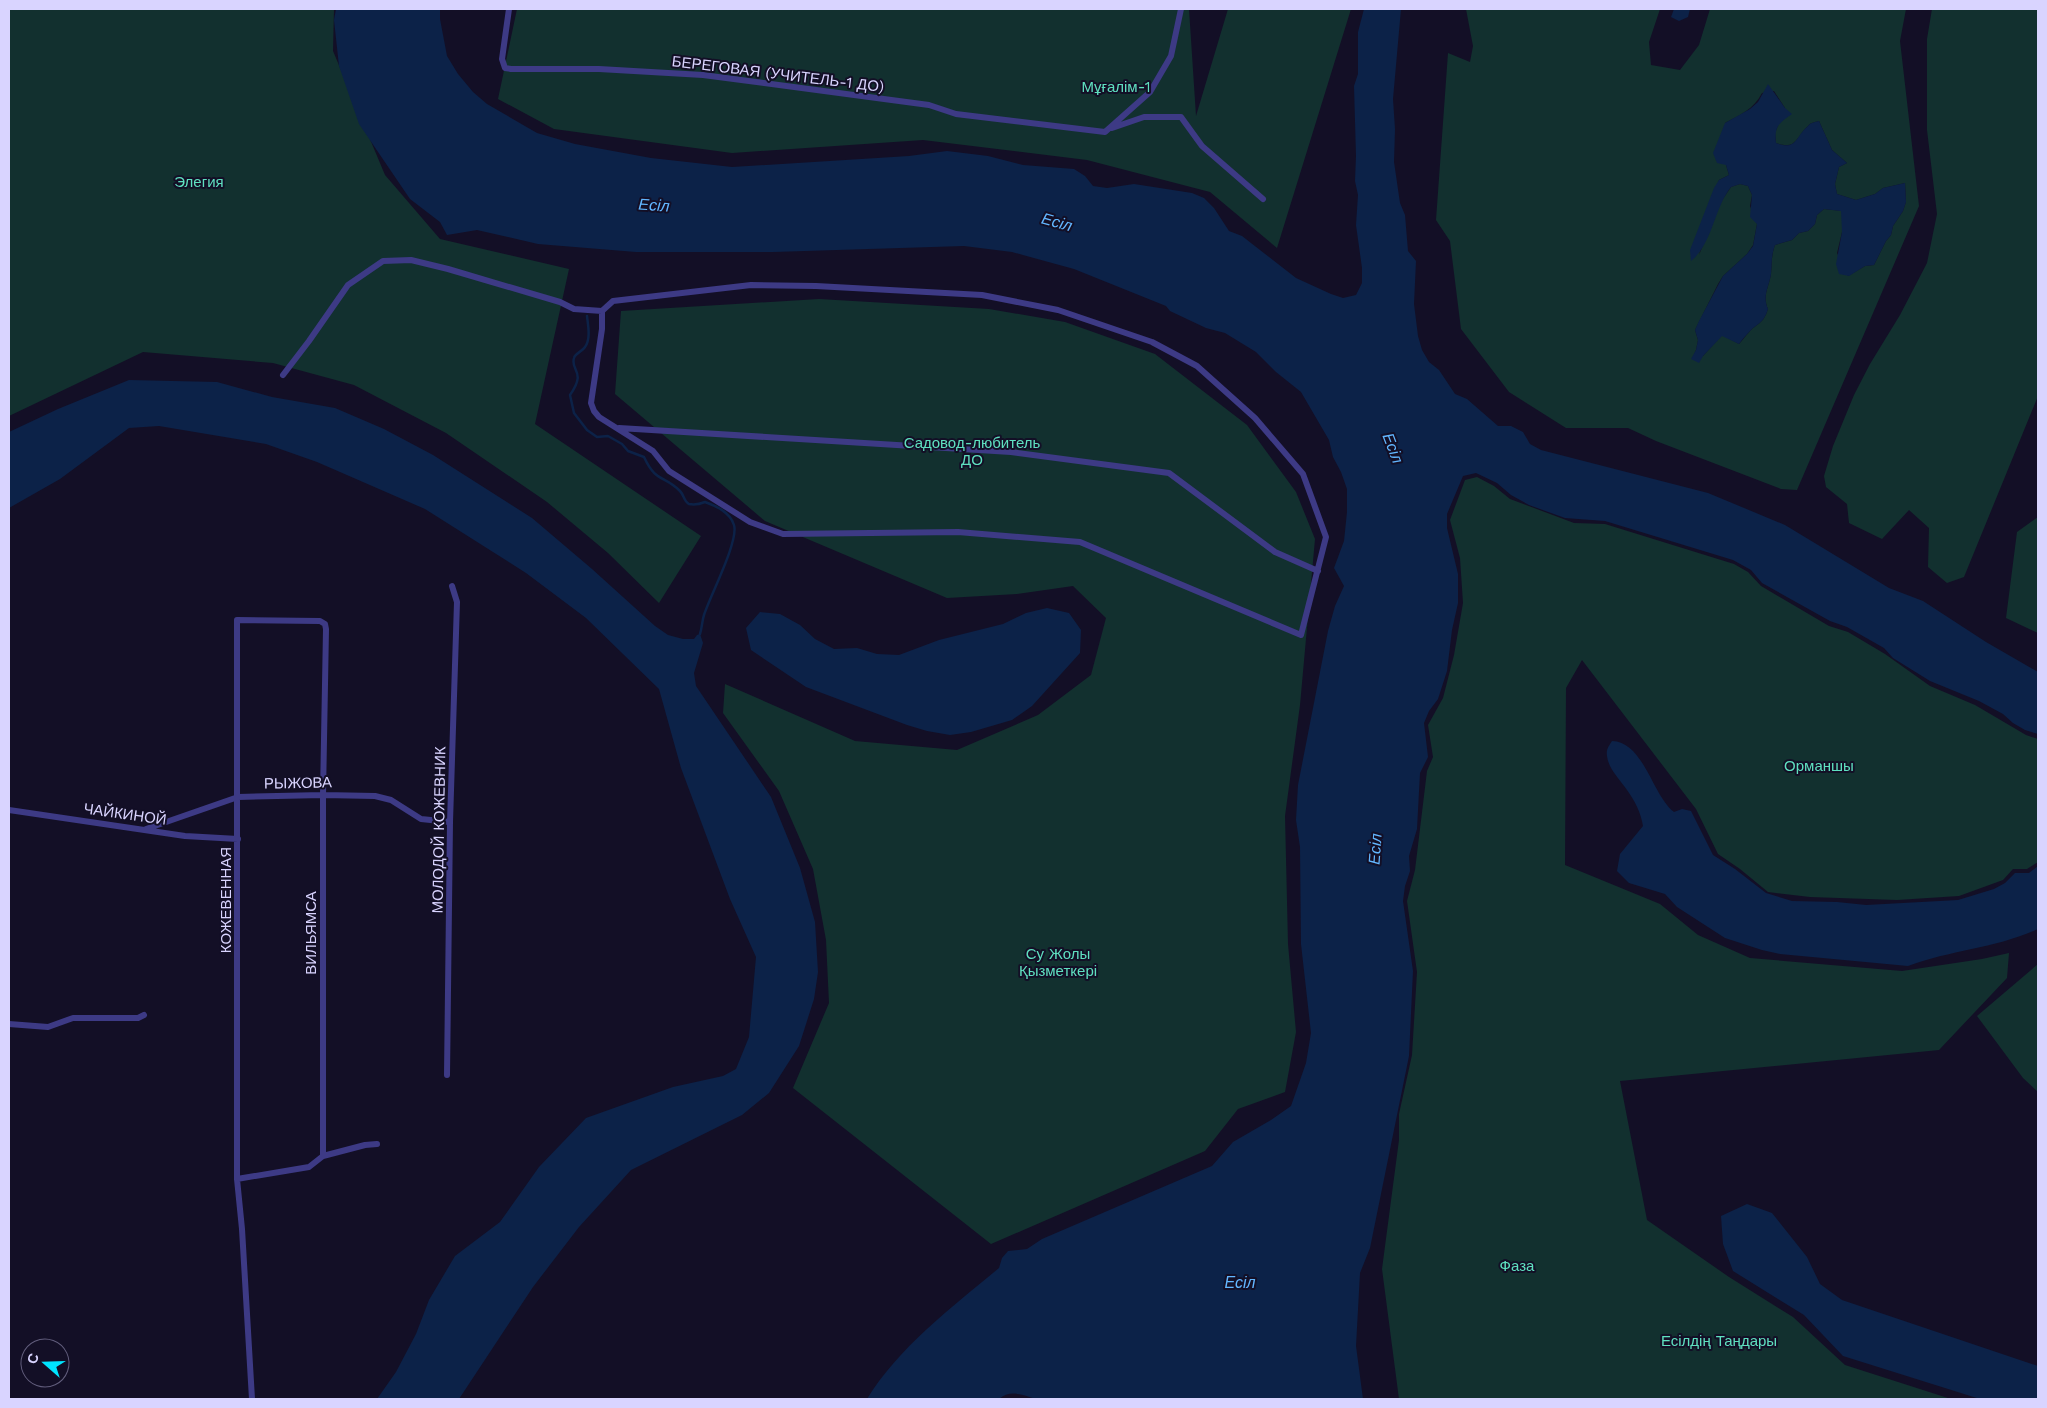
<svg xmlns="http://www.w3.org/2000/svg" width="2047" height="1408" viewBox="0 0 2047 1408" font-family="'Work Sans',sans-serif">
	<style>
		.green { fill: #12302f; fill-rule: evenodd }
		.water { fill: #0c2248 }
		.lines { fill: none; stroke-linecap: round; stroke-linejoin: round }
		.stream { stroke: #0c2248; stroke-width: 2.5 }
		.street { stroke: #3d3a85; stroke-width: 6 }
		.labels { text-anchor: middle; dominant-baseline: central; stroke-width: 4; stroke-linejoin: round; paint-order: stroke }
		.street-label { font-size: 15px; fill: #d9d4ff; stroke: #130f26 }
		.park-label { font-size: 15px; fill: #5fe0c0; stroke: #130f26 }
		.water-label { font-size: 16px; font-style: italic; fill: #62b6ff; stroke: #130f26 }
	</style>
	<rect width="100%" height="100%" fill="#130f26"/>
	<!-- green -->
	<path class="green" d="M 9,9 L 334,9 L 333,51 L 385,175 L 440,239 L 569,269 L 535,424 L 701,536 L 659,603 L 608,553 L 547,502 L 446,433 L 354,385 L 273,363 L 143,352 L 9,416 Z
		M 517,9 L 1189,9 L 1196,116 L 1228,9 L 1351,9 L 1277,248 L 1210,192 L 1087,160 L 923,140 L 732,153 L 554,129 L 498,99 Z
		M 1466,9 L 1660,9 L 1649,42 L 1651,65 L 1680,70 L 1699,45 L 1710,9 L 1906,9 L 1900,41 L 1919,206 L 1797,490 L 1781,489 L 1656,441 L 1628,428 L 1566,428 L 1509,392 L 1461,329 L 1450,241 L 1436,220 L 1448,53 L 1470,62 L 1473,46 ZM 1774,91 L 1785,108 L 1775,133 L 1776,143 C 1797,150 1795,138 1808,126 C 1810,123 1815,122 1819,121 L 1832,150 L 1847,163 L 1839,167 L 1835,184 L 1837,194 L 1856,200 L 1875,194 L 1883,188 L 1905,183 L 1906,202 L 1903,211 L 1893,226 L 1891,235 L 1886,241 L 1874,265 L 1865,266 L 1848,276 L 1837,253 L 1842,232 L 1842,211 L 1824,209 L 1817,215 L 1815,224 L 1808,231 L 1799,233 L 1792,240 L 1775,245 C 1771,256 1772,263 1771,274 C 1769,287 1762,296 1768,309 C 1763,324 1759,322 1750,331 C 1746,335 1743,340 1739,344 L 1722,335 L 1703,356 L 1692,359 L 1696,350 L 1698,340 L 1695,330 L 1718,284 L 1723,276 L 1747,254 L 1753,245 L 1757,224 L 1750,206 L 1752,195 L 1748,186 L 1740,184 L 1731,187 L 1720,203 L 1699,255 L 1719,180 L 1729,175 L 1726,165 L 1725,123 C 1740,115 1754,109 1762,93 Z
		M 1932,9 L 2038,9 L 2038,396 L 1964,577 L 1947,583 L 1928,567 L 1929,528 L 1909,510 L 1882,539 L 1849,523 L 1847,504 L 1826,487 L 1824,476 L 1833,446 L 1854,395 L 1870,364 L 1900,315 L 1927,263 L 1937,214 L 1927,130 L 1927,39 Z
		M 819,299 L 989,309 L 1065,322 L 1155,354 L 1247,425 L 1296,492 L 1315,539 L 1300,705 L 1285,816 L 1288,944 L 1296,1032 L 1285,1092 L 1238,1109 L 1205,1151 L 991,1244 L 793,1088 L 829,1003 L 826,940 L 813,869 L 779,791 L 723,713 L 725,684 L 855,741 L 957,750 L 1038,715 L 1091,675 L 1106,618 L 1073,586 L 1017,594 L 947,598 L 765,521 L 615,394 L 621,311 Z
		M 1477,477 L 1494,486 L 1510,499 L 1574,523 L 1605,524 L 1734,564 L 1748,572 L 1761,586 L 1829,626 L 1848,632 L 1885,654 L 1930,686 L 1975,705 L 2026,735 L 2038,739 L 2038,862 L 2027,869 L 2013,869 L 2003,880 L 1959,896 L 1897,900 L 1810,897 L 1768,892 L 1740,869 L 1718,854 L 1696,809 L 1582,660 L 1566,688 L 1565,865 L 1660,904 L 1698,935 L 1750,958 L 1902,971 L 1982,959 L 2009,953 L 2007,978 L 1939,1050 L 1620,1081 L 1647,1220 L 1729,1277 L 1793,1317 L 1845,1365 L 1951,1399 L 1399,1399 L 1382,1269 L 1399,1140 L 1399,1114 L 1412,1055 L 1417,972 L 1407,901 L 1415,870 L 1427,771 L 1433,757 L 1428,725 L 1443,698 L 1454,655 L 1463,603 L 1460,558 L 1450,520 L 1465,480 Z
		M 2038,517 L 2038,633 L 2006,618 L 2017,532 Z
		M 2038,964 L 2038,1092 L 2023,1078 L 1977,1016 Z"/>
	<!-- water -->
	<path class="water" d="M 336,9 L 440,9 L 440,19 L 447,56 L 458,74 L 473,92 L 487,104 L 537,133 L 575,144 L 651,158 L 732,167 L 909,156 L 947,151 L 988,156 L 1023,165 L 1074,169 L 1085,176 L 1093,186 L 1107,188 L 1134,184 L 1192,193 L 1204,198 L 1214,208 L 1229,231 L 1242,236 L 1296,278 L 1331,294 L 1343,298 L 1356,295 L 1362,283 L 1362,268 L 1356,225 L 1358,195 L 1355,181 L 1356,156 L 1354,86 L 1358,74 L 1358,32 L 1364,9 L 1401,9 L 1393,99 L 1395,129 L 1394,162 L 1400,203 L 1405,215 L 1408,251 L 1416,261 L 1414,304 L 1418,336 L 1422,350 L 1429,362 L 1439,370 L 1455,394 L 1467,399 L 1498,426 L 1511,426 L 1523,432 L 1530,444 L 1541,450 L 1708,493 L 1785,525 L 1889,588 L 1923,601 L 1986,642 L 2038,672 L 2038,734 L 2025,730 L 2013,723 L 2003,714 L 1979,701 L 1930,681 L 1893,658 L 1884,648 L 1847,627 L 1830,621 L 1762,583 L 1751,570 L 1733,560 L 1605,521 L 1565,518 L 1529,505 L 1511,495 L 1497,483 L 1476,473 L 1463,476 L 1447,514 L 1447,528 L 1458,574 L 1458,603 L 1452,630 L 1447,671 L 1438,699 L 1429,711 L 1424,723 L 1428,757 L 1420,773 L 1417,829 L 1409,856 L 1410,871 L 1405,886 L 1403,901 L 1413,971 L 1409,1056 L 1370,1248 L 1360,1273 L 1356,1346 L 1363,1399 L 1036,1399 C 1023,1395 1010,1389 999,1399 L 867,1399 C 899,1347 952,1307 999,1268 L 1002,1258 L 1008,1251 L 1027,1249 L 1042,1239 L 1212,1166 L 1233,1142 L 1271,1120 L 1291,1106 L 1306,1063 L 1311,1033 L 1301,944 L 1300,847 L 1296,820 L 1298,785 L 1328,631 L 1335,606 L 1344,586 L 1334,568 L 1344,541 L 1347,512 L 1347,489 L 1341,472 L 1333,457 L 1329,440 L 1301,392 L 1276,372 L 1256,352 L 1225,333 L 1206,328 L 1170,311 L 1166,306 L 1074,269 L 1012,252 L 964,246 L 773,252 L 636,252 L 538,244 L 477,230 L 447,235 L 440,222 L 410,199 L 359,124 L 339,66 L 334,20 Z
		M 1674,9 L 1690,9 L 1688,17 L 1679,21 L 1671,17 Z
		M 1768,84 L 1785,108 L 1792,114 C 1780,123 1774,125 1776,143 C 1797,151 1795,137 1808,126 C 1810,123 1815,122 1819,121 L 1832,150 L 1847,163 L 1839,167 L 1835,184 L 1837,194 L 1856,200 L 1875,194 L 1883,188 L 1905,183 L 1906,202 L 1903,211 L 1893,226 L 1891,235 L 1886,241 L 1874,265 L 1865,266 L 1849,276 L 1839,274 L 1836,264 L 1842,232 L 1841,211 L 1824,209 L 1817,215 L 1815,224 L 1808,231 L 1799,233 L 1792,240 L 1775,245 C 1771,256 1772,263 1771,274 C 1769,287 1762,296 1768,309 C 1763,324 1759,322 1750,331 C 1746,335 1742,340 1739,344 L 1722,336 L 1703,356 L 1699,363 L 1691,359 L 1696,350 L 1698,340 L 1695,330 L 1699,321 L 1723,276 L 1747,254 L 1753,246 L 1757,224 L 1750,217 L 1752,195 L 1748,186 L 1740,184 L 1731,187 C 1714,208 1713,243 1691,261 L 1690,250 L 1714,188 L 1719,180 L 1729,175 L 1726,165 L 1717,163 L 1713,153 L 1725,123 L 1750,109 L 1758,102 Z
		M 129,380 L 217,382 L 272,397 L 335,408 L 384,429 L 433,455 L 532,518 L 592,569 L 655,626 L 668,635 L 683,639 L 694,639 L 697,635 L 700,634 L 703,643 L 694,673 L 696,686 L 771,797 L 800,868 L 815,922 L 818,972 L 814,999 L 799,1046 L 769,1093 L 742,1115 L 631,1170 L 579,1227 L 533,1287 L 459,1399 L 377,1399 L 396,1372 L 416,1334 L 429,1300 L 455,1256 L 500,1222 L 539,1167 L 586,1118 L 673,1087 L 723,1076 L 736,1069 L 749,1037 L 756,957 L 730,899 L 681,768 L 659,689 L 586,618 L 526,573 L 425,509 L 317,462 L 266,444 L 159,426 L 129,428 L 60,479 L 9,508 L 9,432 L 58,409 Z
		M 1047,608 L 1069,613 L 1081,630 L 1080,653 L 1032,706 L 1012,720 L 971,732 L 950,735 L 927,731 L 907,725 L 806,687 L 751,650 L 746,628 L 760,612 L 780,614 L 800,625 L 815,639 L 834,649 L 857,648 L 877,654 L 899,655 L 939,640 L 1003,624 L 1026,613 Z
		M 1612,741 C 1644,742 1652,795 1674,812 L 1682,809 L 1691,811 L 1713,855 L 1735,869 L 1766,893 L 1792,901 L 1837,902 L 1866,905 L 1958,900 L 1994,889 L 2005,883 L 2015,873 L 2029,873 L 2038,866 L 2038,929 C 1997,948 1951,950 1908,966 L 1780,954 L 1762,950 L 1725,938 L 1677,907 L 1665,894 L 1629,883 L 1617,871 L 1620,854 L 1643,826 C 1641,813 1635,801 1627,790 C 1620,780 1608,768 1607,756 C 1606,749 1609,746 1612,741 Z
		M 1747,1204 L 1772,1213 L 1807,1257 L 1820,1284 L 1842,1300 L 2038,1366 L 2038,1399 L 1980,1399 L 1843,1356 L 1804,1315 L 1733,1271 L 1723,1244 L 1721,1216 Z"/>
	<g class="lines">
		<!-- stream -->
		<path class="stream" d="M 587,316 C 588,325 591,339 585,347 C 582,352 575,353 574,358 C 570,371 587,371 570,395 L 574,413 L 587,430 L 597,437 L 608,436 L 622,444 L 628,451 L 644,457 C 656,483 664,475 680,491 C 684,495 684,502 689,504 C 694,505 700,504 705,502 C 716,506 730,512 734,525 C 739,541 710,596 704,615 C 702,621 702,628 700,634"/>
		<!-- street -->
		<path class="street" d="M 509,9 L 502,59 L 505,68 L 511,69 L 599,69 L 703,75 L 929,105 L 956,114 L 1105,132 L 1150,92 L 1171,56 L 1181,9
			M 1112,128 L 1144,117 L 1181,117 L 1202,146 L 1263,199
			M 283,375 L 309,341 L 348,285 L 383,261 L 411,260 L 448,269 L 560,302 L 574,309 L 602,311 L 613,301 L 751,285 L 816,286 L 982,295 L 1058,310 L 1152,342 L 1197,366 L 1255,418 L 1303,474 L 1326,537 L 1301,635 L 1080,542 L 958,532 L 783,534 L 750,522 L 669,471 L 653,451 L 599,417 L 594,411 L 591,403 L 602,329 L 602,311
			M 619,428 L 1011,452 L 1169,473 L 1275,552 L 1318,571
			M 9,810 L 185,836 L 238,839
			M 146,829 L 238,797 L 323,795 L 375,796 L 391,800 L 421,819 L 450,822
			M 9,1024 L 48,1027 L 73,1018 L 138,1018 L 144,1015
			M 447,1075 L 450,822 L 457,602 L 452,586
			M 323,1156 L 365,1145 L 377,1144
			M 237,1179 L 309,1167 L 323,1156 L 323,795 L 326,629 L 325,624 L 320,621 L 237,620 L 237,1179 L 242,1229 L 252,1399"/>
	</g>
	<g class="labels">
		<!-- street labels -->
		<g class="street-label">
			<text transform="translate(778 74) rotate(7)">БЕРЕГОВАЯ (УЧИТЕЛЬ-1 ДО)</text>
			<text transform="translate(298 783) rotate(-1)">РЫЖОВА</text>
			<text transform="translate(125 814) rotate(8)">ЧАЙКИНОЙ</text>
			<text transform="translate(439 830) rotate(-89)">МОЛОДОЙ КОЖЕВНИК</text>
			<text transform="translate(226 900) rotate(-90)">КОЖЕВЕННАЯ</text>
			<text transform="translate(311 933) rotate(-90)">ВИЛЬЯМСА</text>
		</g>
		<!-- park labels -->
		<g class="park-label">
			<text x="1116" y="87">Мұғалім-1</text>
			<text x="199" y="182">Элегия</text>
			<text x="972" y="443">Садовод-любитель<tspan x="972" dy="17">ДО</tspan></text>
			<text x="1819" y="766">Орманшы</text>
			<text x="1058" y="954">Су Жолы<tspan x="1058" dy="17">Қызметкері</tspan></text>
			<text x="1517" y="1266">Фаза</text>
			<text x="1719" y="1341">Есілдің Таңдары</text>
		</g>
		<!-- water labels -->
		<g class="water-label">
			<text transform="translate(654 205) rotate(4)">Есіл</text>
			<text transform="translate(1057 222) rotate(16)">Есіл</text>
			<text transform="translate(1393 448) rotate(69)">Есіл</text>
			<text transform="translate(1375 849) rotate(-86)">Есіл</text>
			<text x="1240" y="1282">Есіл</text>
		</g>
	</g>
	<!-- border -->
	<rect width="2047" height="1408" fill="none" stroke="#d9d4ff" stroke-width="20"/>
	<!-- north arrow -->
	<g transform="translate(45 1363) rotate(290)"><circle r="24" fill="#130f26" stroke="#625e7d"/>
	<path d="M0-4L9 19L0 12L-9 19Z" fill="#00e5ff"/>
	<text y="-8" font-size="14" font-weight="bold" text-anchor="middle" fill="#d9d4ff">С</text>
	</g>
</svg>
